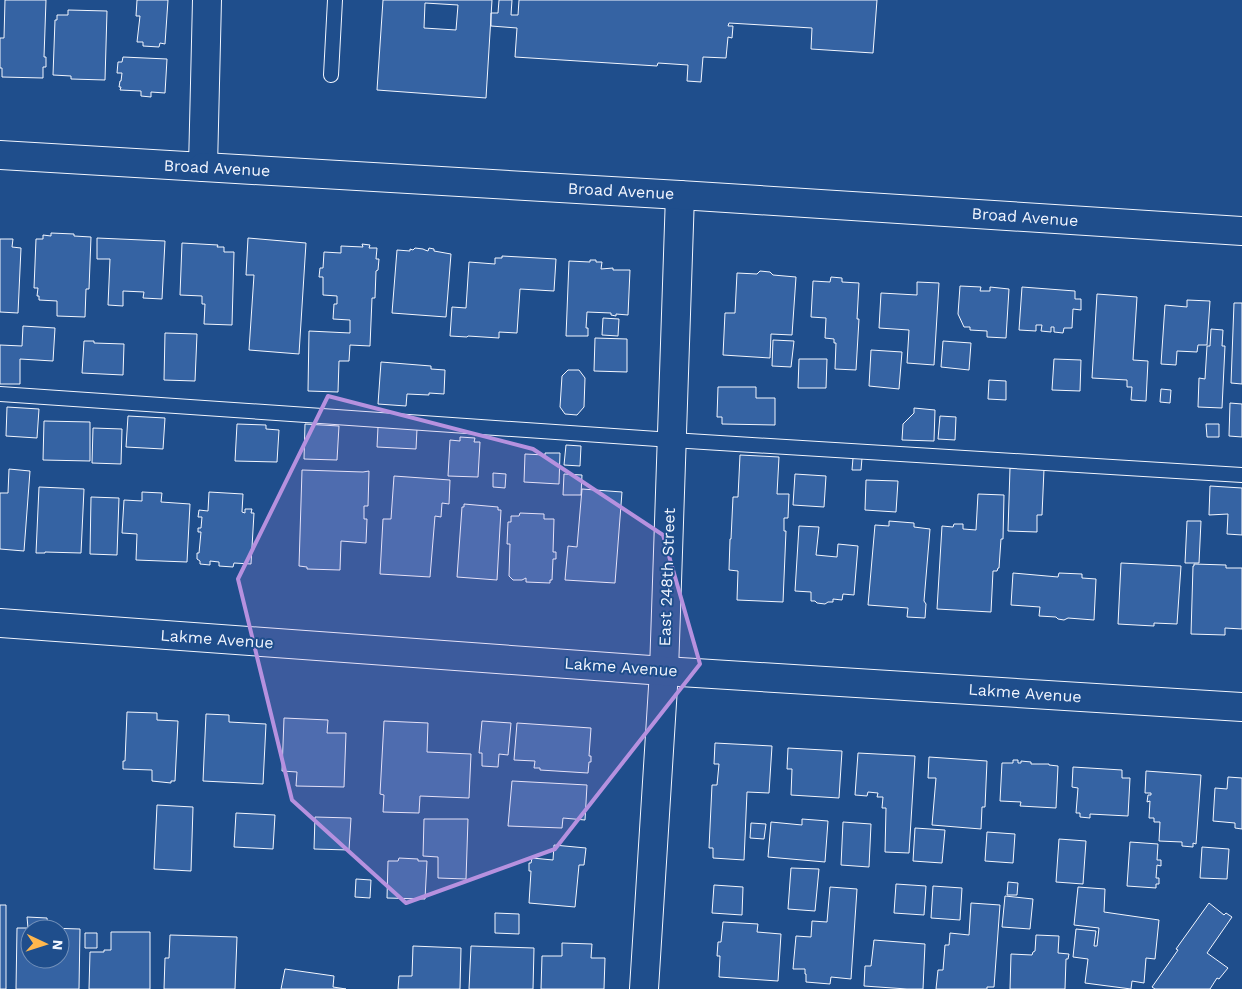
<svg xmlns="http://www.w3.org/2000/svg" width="1242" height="989" viewBox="0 0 1242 989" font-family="'Work Sans',sans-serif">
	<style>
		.building { fill: #3563a3; stroke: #f2f6ff; fill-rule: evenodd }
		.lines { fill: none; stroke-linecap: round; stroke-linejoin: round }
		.lane-casing { stroke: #f2f6ff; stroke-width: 16 }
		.street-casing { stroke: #f2f6ff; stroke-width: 30 }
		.secondary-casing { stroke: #f2f6ff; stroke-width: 30 }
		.lane { stroke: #1f4e8c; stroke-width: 14 }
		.street { stroke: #1f4e8c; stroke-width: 28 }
		.secondary { stroke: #1f4e8c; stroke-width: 28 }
		.marked { fill: #b691df; fill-opacity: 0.2; stroke: #b691df; stroke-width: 4; stroke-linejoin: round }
		.labels { text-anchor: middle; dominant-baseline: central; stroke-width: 4; stroke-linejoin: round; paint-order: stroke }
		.street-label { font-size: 16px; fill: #f2f6ff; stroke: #1f4e8c }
	</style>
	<rect width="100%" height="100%" fill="#1f4e8c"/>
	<!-- building -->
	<path class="building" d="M 5,0 L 46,0 L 44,57 L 46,57 L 46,67 L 43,67 L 43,78 L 2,77 L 2,68 L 0,68 L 0,38 L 4,38 Z
		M 137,0 L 168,0 L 165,44 L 160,43 L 159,47 L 143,46 L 143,42 L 137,42 L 140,16 L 136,16 Z
		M 383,0 L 492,0 L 486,98 L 377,90 ZM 425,3 L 458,5 L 456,30 L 424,28 Z
		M 499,0 L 512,0 L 511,15 L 518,15 L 519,0 L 877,0 L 873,53 L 811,49 L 812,28 L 729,23 L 728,26 L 733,26 L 732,38 L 728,37 L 726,58 L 703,57 L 701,82 L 687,81 L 688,65 L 658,63 L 657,66 L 515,57 L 517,28 L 491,26 L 491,13 L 498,13 Z
		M 68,10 L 107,11 L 105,80 L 71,79 L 71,76 L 53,75 L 55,20 L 57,20 L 57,15 L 68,15 Z
		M 123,57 L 167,59 L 165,93 L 151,92 L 151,97 L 141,96 L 141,91 L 120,90 L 121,87 L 119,87 L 120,81 L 121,81 L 122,73 L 117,73 L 118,62 L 122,62 Z
		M 51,233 L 74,234 L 74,236 L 91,237 L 89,289 L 86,289 L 85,317 L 57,316 L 57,301 L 39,300 L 39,296 L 37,296 L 38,288 L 34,288 L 36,239 L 43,239 L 43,235 L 51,236 Z
		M 97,238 L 165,241 L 162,299 L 143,298 L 144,292 L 123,291 L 123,306 L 108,305 L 110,259 L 97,259 Z
		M 248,238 L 306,243 L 299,354 L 249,350 L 254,275 L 246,275 Z
		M 0,239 L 13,239 L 12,247 L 21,248 L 18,313 L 0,312 Z
		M 182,243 L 218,245 L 217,247 L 224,247 L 224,252 L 234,252 L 232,325 L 204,324 L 205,304 L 202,304 L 202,296 L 180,295 Z
		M 362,244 L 370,245 L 369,248 L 377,248 L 376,259 L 379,259 L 378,270 L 376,271 L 375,298 L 372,298 L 370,346 L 350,345 L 349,361 L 339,361 L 338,392 L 308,391 L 309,331 L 350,333 L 350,320 L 333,319 L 334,304 L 337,304 L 337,296 L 323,295 L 323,277 L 319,277 L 320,268 L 323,268 L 324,252 L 341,253 L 341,246 L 363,247 Z
		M 415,248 L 423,249 L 425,250 L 428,251 L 429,248 L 434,249 L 434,251 L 451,254 L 446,317 L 392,313 L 397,250 L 410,251 L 410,249 L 413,250 Z
		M 502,256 L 556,259 L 554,291 L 520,289 L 517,333 L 499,332 L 499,338 L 468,336 L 467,337 L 450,336 L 452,307 L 466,308 L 469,262 L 495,264 L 495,258 L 502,258 Z
		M 590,260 L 596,260 L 596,262 L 602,262 L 601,269 L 613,268 L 613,270 L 630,270 L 628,315 L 616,314 L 616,316 L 611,315 L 611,313 L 587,312 L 586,328 L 588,328 L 588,336 L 566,336 L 569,261 L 590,262 Z
		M 760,271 L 770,272 L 773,275 L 796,277 L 792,335 L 771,334 L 770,358 L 723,355 L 725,313 L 735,313 L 737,273 L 757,274 Z
		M 831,277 L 842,278 L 842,282 L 859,283 L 857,319 L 859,319 L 856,370 L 835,369 L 836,343 L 834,343 L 834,339 L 825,338 L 826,318 L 811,317 L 813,281 L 830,282 Z
		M 917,282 L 939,283 L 934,365 L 907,363 L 909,330 L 879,328 L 881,293 L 917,295 Z
		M 960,286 L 981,287 L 980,291 L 990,291 L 990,287 L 1009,289 L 1006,338 L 987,337 L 987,331 L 970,330 L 970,327 L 964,327 L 958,314 Z
		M 1022,287 L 1075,291 L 1075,299 L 1081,299 L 1081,310 L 1073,309 L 1072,328 L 1064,328 L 1063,333 L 1054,332 L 1054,327 L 1051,327 L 1051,332 L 1041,331 L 1042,325 L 1036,325 L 1036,331 L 1019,330 Z
		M 1097,294 L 1137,297 L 1133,360 L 1148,361 L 1146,401 L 1131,400 L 1132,387 L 1127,387 L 1127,380 L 1092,378 Z
		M 1187,300 L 1210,301 L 1207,345 L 1198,345 L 1197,352 L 1177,351 L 1176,365 L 1161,364 L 1165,305 L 1187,307 Z
		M 1234,303 L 1242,303 L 1242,384 L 1231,383 Z
		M 603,318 L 619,319 L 618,336 L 602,335 Z
		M 23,326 L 55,328 L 53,361 L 20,359 L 20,384 L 0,384 L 0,345 L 22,346 Z
		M 1211,329 L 1223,330 L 1222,346 L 1225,346 L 1222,408 L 1198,407 L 1199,378 L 1205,379 L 1207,346 L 1210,346 Z
		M 165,333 L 197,334 L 195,381 L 164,380 Z
		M 595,338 L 627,339 L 627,372 L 594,371 Z
		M 773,340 L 794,341 L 791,367 L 772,366 Z
		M 84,341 L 94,341 L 94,343 L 124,344 L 123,375 L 82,373 Z
		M 943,341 L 971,343 L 969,370 L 941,367 Z
		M 871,350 L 902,352 L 899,389 L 869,386 Z
		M 799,359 L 827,359 L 826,388 L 798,388 Z
		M 1054,359 L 1081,360 L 1080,391 L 1052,390 Z
		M 381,362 L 431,366 L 431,369 L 445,370 L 444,394 L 429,393 L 429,395 L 407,394 L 406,406 L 378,404 Z
		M 568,370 L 579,370 L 585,378 L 584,407 L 577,415 L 565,414 L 560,407 L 562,376 Z
		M 989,380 L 1006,381 L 1006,400 L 988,399 Z
		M 718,387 L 756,387 L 756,398 L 775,398 L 775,425 L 722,424 L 722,417 L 717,417 Z
		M 1161,389 L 1171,390 L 1170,403 L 1160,402 Z
		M 1230,403 L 1242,404 L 1242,437 L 1229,436 Z
		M 7,407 L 39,409 L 37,438 L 6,436 Z
		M 914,408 L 935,410 L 934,441 L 902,440 L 903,424 L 914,413 Z
		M 128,416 L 165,418 L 163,449 L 126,447 Z
		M 940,416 L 956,417 L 955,440 L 938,439 Z
		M 44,421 L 90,422 L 90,461 L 43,460 Z
		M 237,424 L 266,425 L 266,429 L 279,430 L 277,462 L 235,461 Z
		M 305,424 L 339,426 L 337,460 L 304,459 Z
		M 1206,424 L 1219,424 L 1219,437 L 1207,437 Z
		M 378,427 L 417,429 L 416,449 L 377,447 Z
		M 93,428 L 122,429 L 121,464 L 92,463 Z
		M 460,437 L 475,438 L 474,442 L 480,442 L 478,477 L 448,476 L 450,440 L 460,441 Z
		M 566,445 L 581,446 L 580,466 L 564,465 Z
		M 545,453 L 560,453 L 559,484 L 524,482 L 525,454 L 545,455 Z
		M 740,455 L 779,457 L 777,494 L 789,494 L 788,518 L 784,518 L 784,531 L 786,531 L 783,602 L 737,600 L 738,571 L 729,570 L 730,539 L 731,539 L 733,497 L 738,497 Z
		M 853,458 L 862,458 L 861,470 L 852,470 Z
		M 1010,468 L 1044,469 L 1042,515 L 1037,515 L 1037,532 L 1008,531 Z
		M 9,469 L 30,471 L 24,551 L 0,549 L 0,493 L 8,493 Z
		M 302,470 L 363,472 L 369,471 L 368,506 L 364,506 L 364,519 L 367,519 L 366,543 L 341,541 L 340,570 L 307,569 L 307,567 L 299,566 Z
		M 493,473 L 506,474 L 505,488 L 493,487 Z
		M 564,474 L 582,475 L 581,495 L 563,495 Z
		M 795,474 L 826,476 L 824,507 L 793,505 Z
		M 394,476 L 450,480 L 449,504 L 442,503 L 441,517 L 435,516 L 430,577 L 380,574 L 383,519 L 391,519 Z
		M 866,480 L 898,481 L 896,512 L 865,510 Z
		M 1210,486 L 1242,488 L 1242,535 L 1227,534 L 1228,514 L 1209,515 Z
		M 39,487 L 84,489 L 81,553 L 45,552 L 45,553 L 36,553 Z
		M 582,489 L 622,492 L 615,583 L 565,580 L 568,546 L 577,547 Z
		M 142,492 L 162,493 L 161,502 L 190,504 L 187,562 L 136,560 L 137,534 L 122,533 L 124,500 L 142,501 Z
		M 209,492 L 243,494 L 242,512 L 245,513 L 245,509 L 252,509 L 251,513 L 254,513 L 251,564 L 234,563 L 233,567 L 219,566 L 219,562 L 210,561 L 210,565 L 200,564 L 200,561 L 197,559 L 197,553 L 199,553 L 201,532 L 198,532 L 198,528 L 201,528 L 202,517 L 198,517 L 199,510 L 208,511 Z
		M 978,494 L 1004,495 L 1003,539 L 1001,539 L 999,568 L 998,568 L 997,571 L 993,571 L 991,612 L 937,609 L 942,526 L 953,527 L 954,524 L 963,524 L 963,529 L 976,530 Z
		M 91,497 L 119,498 L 117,555 L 90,554 Z
		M 464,504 L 498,507 L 498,510 L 501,510 L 497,580 L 457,577 L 462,507 L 464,507 Z
		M 520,513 L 544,514 L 544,519 L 554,519 L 553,552 L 556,552 L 556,559 L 553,559 L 552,580 L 550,580 L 550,583 L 526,582 L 526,578 L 522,580 L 513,580 L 509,576 L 510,544 L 507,544 L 508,522 L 511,522 L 511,516 L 519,516 Z
		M 889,521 L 914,523 L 914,527 L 930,529 L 924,601 L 926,604 L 925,618 L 907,617 L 908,608 L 868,605 L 875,525 L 889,526 Z
		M 1187,521 L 1201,521 L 1199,563 L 1185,563 Z
		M 799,526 L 819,527 L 816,555 L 837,557 L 838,544 L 858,546 L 854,595 L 843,594 L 842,600 L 833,599 L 833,602 L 828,602 L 825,604 L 817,603 L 815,601 L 811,601 L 811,592 L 795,591 Z
		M 1121,563 L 1181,566 L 1177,624 L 1154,623 L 1154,626 L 1118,624 Z
		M 1194,564 L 1226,565 L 1226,568 L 1242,568 L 1242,629 L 1225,628 L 1225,635 L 1191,634 L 1193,566 L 1194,566 Z
		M 1013,573 L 1058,577 L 1059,573 L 1082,574 L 1082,578 L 1096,579 L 1094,620 L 1068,618 L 1064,620 L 1058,619 L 1056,617 L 1039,616 L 1040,607 L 1011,605 Z
		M 127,712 L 157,713 L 157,720 L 178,721 L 175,781 L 171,781 L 171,783 L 152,781 L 152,770 L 123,769 L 123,761 L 125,761 Z
		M 206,714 L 229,715 L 229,722 L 266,724 L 263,784 L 203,781 Z
		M 284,718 L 328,720 L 327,733 L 346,733 L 344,787 L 296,786 L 297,772 L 282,771 Z
		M 384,721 L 428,723 L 427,752 L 471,754 L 469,798 L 420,796 L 419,813 L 383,812 L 384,795 L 380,794 Z
		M 482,721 L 511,723 L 508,755 L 499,754 L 498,767 L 482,766 L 482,753 L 479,753 Z
		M 517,723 L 591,728 L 589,756 L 591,756 L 591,762 L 589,762 L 588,773 L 540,770 L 540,768 L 534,768 L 535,761 L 514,760 Z
		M 715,743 L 772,746 L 769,793 L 747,792 L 744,860 L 713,858 L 713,848 L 709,848 L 712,785 L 717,785 L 719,764 L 714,764 Z
		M 788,748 L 842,751 L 839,798 L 791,795 L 792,769 L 787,769 Z
		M 858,753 L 915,756 L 909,853 L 885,852 L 886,808 L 882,808 L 883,797 L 877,797 L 878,793 L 868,792 L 867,796 L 855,795 Z
		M 929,757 L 987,761 L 985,807 L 982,807 L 981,829 L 932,825 L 936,778 L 928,778 Z
		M 1013,760 L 1018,760 L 1018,763 L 1021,763 L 1021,761 L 1031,762 L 1031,764 L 1049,764 L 1049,765 L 1058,766 L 1056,808 L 1020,806 L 1021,802 L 1000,801 L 1002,763 L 1013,763 Z
		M 1073,767 L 1122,770 L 1122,778 L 1130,778 L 1128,816 L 1090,814 L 1090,818 L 1080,817 L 1080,813 L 1076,813 L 1078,788 L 1072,787 Z
		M 1146,771 L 1201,775 L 1196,844 L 1193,843 L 1193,847 L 1182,846 L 1182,842 L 1159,841 L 1160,822 L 1154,822 L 1154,818 L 1149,818 L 1150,801 L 1147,802 L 1148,795 L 1151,795 L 1151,793 L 1145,793 Z
		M 1228,777 L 1242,778 L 1242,829 L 1235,828 L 1235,823 L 1213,821 L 1215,788 L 1227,789 Z
		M 512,781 L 587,785 L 585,820 L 563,818 L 562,828 L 508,826 Z
		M 157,805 L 193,807 L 191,871 L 154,869 Z
		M 236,813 L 275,815 L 273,849 L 234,847 Z
		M 315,817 L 351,818 L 349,850 L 314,849 Z
		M 424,819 L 468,819 L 466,879 L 438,878 L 438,857 L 423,856 Z
		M 802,819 L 828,821 L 825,862 L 768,857 L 771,822 L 802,825 Z
		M 843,822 L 871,824 L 869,867 L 841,865 Z
		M 751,823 L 766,824 L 764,839 L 750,838 Z
		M 915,828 L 945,830 L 942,863 L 913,861 Z
		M 987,832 L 1015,834 L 1013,863 L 985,861 Z
		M 1059,839 L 1086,841 L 1083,884 L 1056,882 Z
		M 1130,842 L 1158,844 L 1157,860 L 1161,860 L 1161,866 L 1157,865 L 1156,878 L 1159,878 L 1159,884 L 1156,884 L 1156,888 L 1127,886 Z
		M 554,845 L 586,848 L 584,865 L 579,865 L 575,907 L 529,903 L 531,871 L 529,871 L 529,863 L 531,863 L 532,858 L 553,860 Z
		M 1202,847 L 1229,849 L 1227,879 L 1200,878 Z
		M 399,858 L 418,859 L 418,861 L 427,861 L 425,899 L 387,898 L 388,861 L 398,861 Z
		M 791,868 L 819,869 L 815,911 L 788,909 Z
		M 356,879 L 371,880 L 370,898 L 355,897 Z
		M 1008,882 L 1018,883 L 1017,895 L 1007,895 Z
		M 896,884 L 926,886 L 924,915 L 894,913 Z
		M 714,885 L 743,887 L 742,915 L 712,913 Z
		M 933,886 L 962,888 L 960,920 L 931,918 Z
		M 830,887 L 857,889 L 851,979 L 831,977 L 830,984 L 806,982 L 806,974 L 805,974 L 805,969 L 793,969 L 796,936 L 811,937 L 812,921 L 827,922 Z
		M 1078,887 L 1105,889 L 1104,912 L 1159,920 L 1155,959 L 1146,958 L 1144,983 L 1132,981 L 1131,989 L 1085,983 L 1088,959 L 1073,957 L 1076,929 L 1096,931 L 1094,946 L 1097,946 L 1099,928 L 1074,925 Z
		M 1005,896 L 1033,899 L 1030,929 L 1002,927 Z
		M 971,903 L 1000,905 L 994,987 L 987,987 L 987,989 L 936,989 L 938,970 L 943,970 L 945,945 L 949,945 L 950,933 L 969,935 Z
		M 1209,903 L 1224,915 L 1226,913 L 1232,917 L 1207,953 L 1228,968 L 1219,979 L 1217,978 L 1210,989 L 1155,989 L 1152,987 L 1178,950 L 1176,949 Z
		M 0,905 L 6,905 L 6,989 L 0,989 Z
		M 495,913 L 519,914 L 519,934 L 495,933 Z
		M 27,917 L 47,918 L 48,928 L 80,929 L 79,989 L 16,989 L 17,928 L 28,928 ZM 30,929 L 60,929 L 60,959 L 30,959 Z
		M 723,922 L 758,924 L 757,932 L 781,934 L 778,981 L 719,977 L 720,956 L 717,956 L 718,942 L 721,942 Z
		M 111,932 L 150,932 L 150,989 L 89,989 L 90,952 L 104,952 L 104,950 L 111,950 Z
		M 85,933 L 97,933 L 97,948 L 85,948 Z
		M 170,935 L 237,937 L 235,989 L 164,989 L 165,958 L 169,958 Z
		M 1036,935 L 1059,936 L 1058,953 L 1069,954 L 1068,959 L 1066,959 L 1065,989 L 1010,989 L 1011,954 L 1032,955 L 1033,952 L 1035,951 Z
		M 874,940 L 925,944 L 923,989 L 907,989 L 864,986 L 865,966 L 871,966 Z
		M 562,943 L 592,944 L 591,958 L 605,958 L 604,989 L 541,989 L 542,956 L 562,956 Z
		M 413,946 L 461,948 L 460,989 L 398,989 L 399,976 L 412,976 Z
		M 471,946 L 534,948 L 533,989 L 469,989 Z
		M 285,969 L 334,976 L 333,987 L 346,989 L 281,989 Z"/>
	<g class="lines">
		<!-- lane casing -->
		<g class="lane-casing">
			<path id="lane" d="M 331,75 L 335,0
				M 0,394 L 672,440 L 1242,475"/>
		</g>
		<!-- street casing -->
		<g class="street-casing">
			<path id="street" d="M 0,155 L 203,167 L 207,0
				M 644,989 L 664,671 L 680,195"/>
		</g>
		<!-- secondary casing -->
		<g class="secondary-casing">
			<path id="secondary" d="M 203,167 L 680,195 L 1242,231
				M 0,623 L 664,671 L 1242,707"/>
		</g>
		<!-- lane -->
		<use href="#lane" class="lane"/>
		<!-- street -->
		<use href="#street" class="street"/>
		<!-- secondary -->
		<use href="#secondary" class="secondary"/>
	</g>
	<!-- marked area -->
	<path class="marked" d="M 328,396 L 533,449 L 663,535 L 700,664 L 555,849 L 406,903 L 292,800 L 238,579 Z"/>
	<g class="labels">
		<!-- street labels -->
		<g class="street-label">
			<text transform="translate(217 168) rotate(3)">Broad Avenue</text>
			<text transform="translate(621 191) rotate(3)">Broad Avenue</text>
			<text transform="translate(1025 217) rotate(4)">Broad Avenue</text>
			<text transform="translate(667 577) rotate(-88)">East 248th Street</text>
			<text transform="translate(217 639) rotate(4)">Lakme Avenue</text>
			<text transform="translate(621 667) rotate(4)">Lakme Avenue</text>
			<text transform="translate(1025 693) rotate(4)">Lakme Avenue</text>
		</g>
	</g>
	<!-- north arrow -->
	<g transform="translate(45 944) rotate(94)"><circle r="24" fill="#1f4e8c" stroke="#7391ba"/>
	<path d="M0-4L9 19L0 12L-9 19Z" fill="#ffb74d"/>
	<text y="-8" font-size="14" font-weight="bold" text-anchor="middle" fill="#f2f6ff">N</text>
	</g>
</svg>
